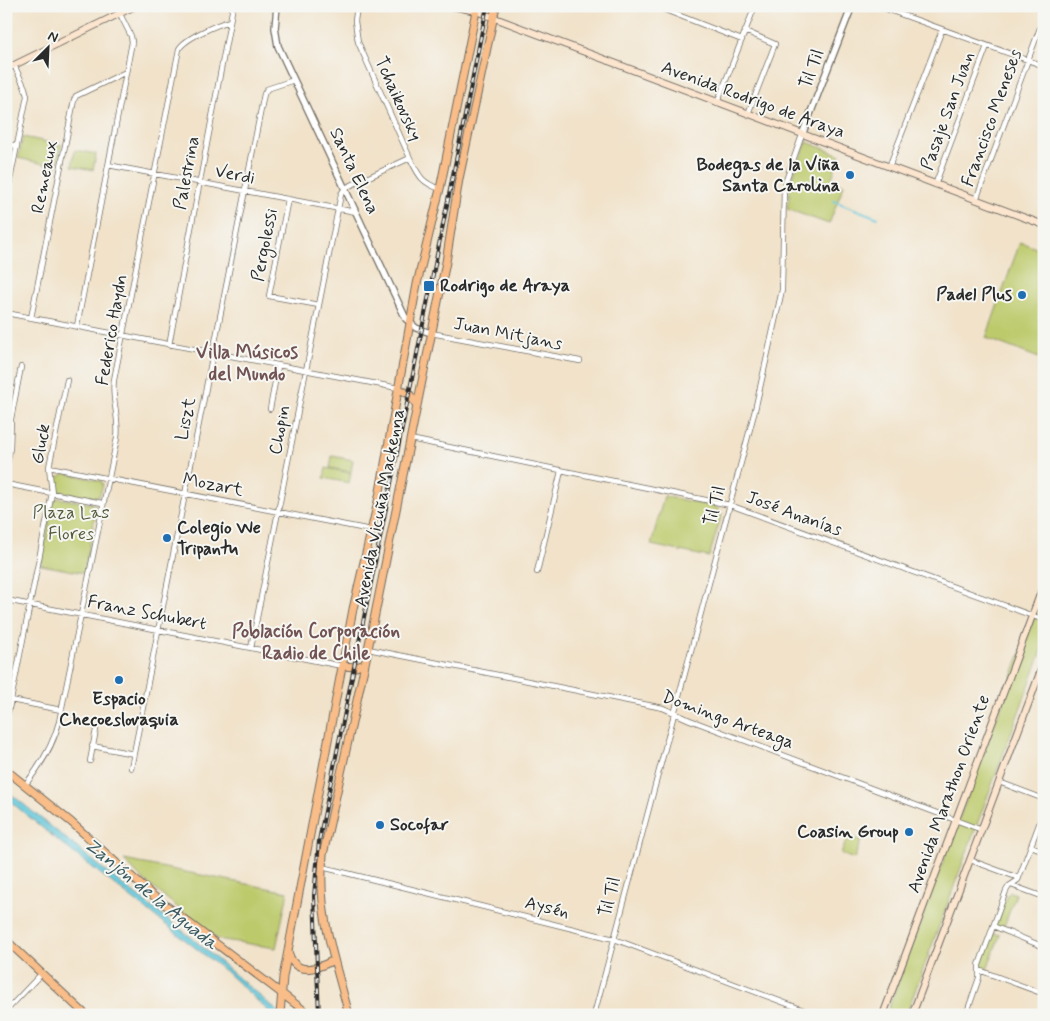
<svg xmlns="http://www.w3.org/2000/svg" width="1050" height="1021" viewBox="0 0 1050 1021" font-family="Mynerve,sans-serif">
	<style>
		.green { fill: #bdca6c; stroke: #747a4c }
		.water { fill: #5cc5d8; stroke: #447882 }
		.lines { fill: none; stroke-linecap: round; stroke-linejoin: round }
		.stream { stroke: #5cc5d8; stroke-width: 2 }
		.minor-casing { stroke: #706b62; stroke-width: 6 }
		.tertiary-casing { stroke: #706b62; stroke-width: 8 }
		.secondary-casing { stroke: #706b62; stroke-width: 8 }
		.primary-casing { stroke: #706b62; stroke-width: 9 }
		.minor { stroke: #fff; stroke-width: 4.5 }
		.tertiary { stroke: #fff; stroke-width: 5.5 }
		.secondary { stroke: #fce5cf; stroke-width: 6 }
		.primary { stroke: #f8bd88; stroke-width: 7 }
		.rail-casing { stroke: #2b2b2b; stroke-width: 4 }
		.rail { stroke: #f6f6f2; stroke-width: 2; stroke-dasharray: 5.5; stroke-linecap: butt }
		.poi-dot { fill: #1f6fb2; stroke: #f6f6f2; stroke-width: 2 }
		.labels { text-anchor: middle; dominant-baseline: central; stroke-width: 4; stroke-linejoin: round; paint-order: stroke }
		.street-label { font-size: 18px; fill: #2b2b2b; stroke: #f6f6f2 }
		.poi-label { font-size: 18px; font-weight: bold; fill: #2b2b2b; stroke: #f6f6f2; text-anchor: end }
		.park-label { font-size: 18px; fill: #575b3e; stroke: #f6f6f2 }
		.neighbourhood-label { font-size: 19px; font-weight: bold; fill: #715353; stroke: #f6f6f2 }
		.water-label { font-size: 19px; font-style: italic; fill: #3a595f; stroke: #f6f6f2 }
	</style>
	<rect width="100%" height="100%" fill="#f6f6f2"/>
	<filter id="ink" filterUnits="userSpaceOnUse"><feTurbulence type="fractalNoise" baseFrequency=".02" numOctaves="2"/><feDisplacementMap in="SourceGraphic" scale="10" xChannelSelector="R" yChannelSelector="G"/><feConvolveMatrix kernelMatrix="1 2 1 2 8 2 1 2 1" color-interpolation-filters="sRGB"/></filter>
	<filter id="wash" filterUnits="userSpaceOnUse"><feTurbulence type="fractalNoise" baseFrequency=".0096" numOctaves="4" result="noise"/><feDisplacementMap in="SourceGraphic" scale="20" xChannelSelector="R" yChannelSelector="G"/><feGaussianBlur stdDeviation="1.12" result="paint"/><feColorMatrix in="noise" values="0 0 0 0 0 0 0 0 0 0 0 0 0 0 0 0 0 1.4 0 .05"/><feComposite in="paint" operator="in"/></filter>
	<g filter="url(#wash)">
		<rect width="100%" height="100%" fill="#f1e2c9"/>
		<!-- green -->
		<path class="green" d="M 23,137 L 62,145 L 57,167 L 18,158 Z
			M 807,142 L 840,155 L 831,180 L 844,185 L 829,224 L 787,209 L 792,178 Z
			M 75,150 L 96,154 L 93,170 L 72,166 Z
			M 1020,242 L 1044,251 L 1044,360 L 986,338 Z
			M 332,456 L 353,460 L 351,472 L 330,468 Z
			M 326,468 L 351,473 L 349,483 L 324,478 Z
			M 65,473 L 101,481 L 103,485 L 100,495 L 94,498 L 60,492 L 57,488 L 57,478 Z
			M 664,496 L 716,507 L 722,514 L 709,557 L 651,545 Z
			M 58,498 L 93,504 L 97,507 L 84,573 L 41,565 L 53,502 Z
			M 1044,591 L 1044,645 L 906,1015 L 886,1015 Z
			M 848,836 L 861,841 L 854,859 L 841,854 Z
			M 124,860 L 288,892 L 276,948 L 217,939 L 141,878 Z
			M 1010,892 L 1016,894 L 1003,929 L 995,926 L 1007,895 Z
			M 992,933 L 1000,935 L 987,970 L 981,968 L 981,964 Z"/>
		<!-- water -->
		<path class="water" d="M 6,790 L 123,885 L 192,938 L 282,1015 L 273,1015 L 225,971 L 61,843 L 6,798 Z"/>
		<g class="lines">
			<!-- stream -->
			<path class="stream" d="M 834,201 L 878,218"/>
		</g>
	</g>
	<g filter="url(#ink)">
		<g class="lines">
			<!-- minor casing -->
			<g class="minor-casing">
				<path id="minor" d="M 357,6 L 355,21 L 358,42 L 410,158 C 419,176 421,182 440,189
					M 878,6 L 1044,66
					M 660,8 L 742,40
					M 745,31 L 775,44 L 748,114
					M 717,103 L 755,6
					M 6,144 L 17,146
					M 108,165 L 356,212
					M 889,167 L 942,30
					M 935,185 L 987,46
					M 288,199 L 269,296 L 319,305
					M 6,200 L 27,96 L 25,88 L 14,65
					M 976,200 L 1044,17
					M 6,313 L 398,388
					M 31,318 L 74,100 L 76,96 L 126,72
					M 77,326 L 132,42 L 131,36 L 120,14
					M 431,333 L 580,361
					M 169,345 L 233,6
					M 270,409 L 278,366
					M 410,439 L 730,505 L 1044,620
					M 49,467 L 371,530
					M 6,470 L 10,448 L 11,419 L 21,367
					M 6,484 L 102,503
					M 537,572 L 561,471
					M 6,600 L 342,666
					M 251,648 L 341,194 L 345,188 L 410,158
					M 368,649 L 663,708 L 690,720 L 982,830
					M 6,699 L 61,710
					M 6,720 L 11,700 L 52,493 L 49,467 L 67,380
					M 92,746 L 134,754
					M 90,761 L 96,730
					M 131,768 L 264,94 L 267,89 L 294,80
					M 999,782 L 1044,799
					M 25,785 C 41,765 53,746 59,722 L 117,438 C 120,418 111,400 114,380 L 179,49 C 185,38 218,24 230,21
					M 1031,846 L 1044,851
					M 970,860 L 1019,878
					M 322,867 L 614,939 L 817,1015
					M 1011,885 L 1044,897
					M 993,926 L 1044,947
					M 979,970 L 1044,994
					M 6,1011 L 42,973
					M 967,1011 L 976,1015
					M 594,1015 L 755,410 L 782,290 L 784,186 L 802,135
					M 966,1015 L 979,978 L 979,965 L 1006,891 L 1009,886 L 1018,880 L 1044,811"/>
			</g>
			<!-- tertiary casing -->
			<g class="tertiary-casing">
				<path id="tertiary" d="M 277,6 L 275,28 L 278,46 L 406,319 L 416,328 L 431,333
					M 802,135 L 852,6"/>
			</g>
			<!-- secondary casing -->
			<g class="secondary-casing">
				<path id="secondary" d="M 452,6 L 476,11 L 1044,225
					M 6,69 L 135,6
					M 883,1015 L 1044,584
					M 912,1015 L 1044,662"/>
			</g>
			<!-- primary casing -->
			<g class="primary-casing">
				<path id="primary" d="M 398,388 L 410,395 L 416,404
					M 342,666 L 356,667 L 365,664
					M 6,770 L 71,822 L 151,894 L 310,1015
					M 6,940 L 86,1015
					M 288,951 C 294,977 317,969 334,960
					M 280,1015 L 283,977 L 353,609 L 379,497 L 417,284 L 440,189 L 477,6
					M 349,1015 C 335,959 317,915 323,855 L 365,664 L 446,262 L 459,179 L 496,6"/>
			</g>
			<!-- minor -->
			<use href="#minor" class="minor"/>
			<!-- tertiary -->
			<use href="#tertiary" class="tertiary"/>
			<!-- secondary -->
			<use href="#secondary" class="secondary"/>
			<!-- primary -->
			<use href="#primary" class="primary"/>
			<!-- rail casing -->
			<g class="rail-casing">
				<path id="rail" d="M 319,1015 L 314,896 L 319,841 L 487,6"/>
			</g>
			<!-- rail -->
			<use href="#rail" class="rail"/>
		</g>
	</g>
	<!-- markers -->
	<g class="poi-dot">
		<circle cx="850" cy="175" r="5"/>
		<rect x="423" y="280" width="12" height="12" rx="2.5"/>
		<circle cx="1022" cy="295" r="5"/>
		<circle cx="167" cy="538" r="5"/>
		<circle cx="119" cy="680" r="5"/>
		<circle cx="380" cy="825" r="5"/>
		<circle cx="909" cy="832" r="5"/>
	</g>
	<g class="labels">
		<!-- street labels -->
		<g class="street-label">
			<text transform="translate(812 69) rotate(-69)">Til Til</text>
			<text transform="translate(398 99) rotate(66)">Tchaikovsky</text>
			<text transform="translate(753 100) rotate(20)">Avenida Rodrigo de Araya</text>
			<text transform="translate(948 111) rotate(-70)">Pasaje San Juan</text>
			<text transform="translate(992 118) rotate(-70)">Francisco Meneses</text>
			<text transform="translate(354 171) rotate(65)">Santa Elena</text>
			<text transform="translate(187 173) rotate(-79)">Palestrina</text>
			<text transform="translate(235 175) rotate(11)">Verdi</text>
			<text transform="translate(45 177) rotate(-79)">Remeaux</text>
			<text transform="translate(265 245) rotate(-79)">Pergolessi</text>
			<text transform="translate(112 330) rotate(-80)">Federico Haydn</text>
			<text transform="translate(508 334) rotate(11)">Juan Mitjans</text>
			<text transform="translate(186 419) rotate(-79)">Liszt</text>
			<text transform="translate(280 430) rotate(-79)">Chopin</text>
			<text transform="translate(41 444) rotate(-80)">Gluck</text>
			<text transform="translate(213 485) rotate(11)">Mozart</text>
			<text transform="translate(715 506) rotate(-75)">Til Til</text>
			<text transform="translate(380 508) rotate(-79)">Avenida Vicuña Mackenna</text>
			<text transform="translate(794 514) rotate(20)">José Ananías</text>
			<text transform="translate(147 613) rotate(11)">Franz Schubert</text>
			<text transform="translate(728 720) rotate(20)">Domingo Arteaga</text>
			<text transform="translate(949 794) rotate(-70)">Avenida Marathon Oriente</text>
			<text transform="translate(610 897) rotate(-75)">Til Til</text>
			<text transform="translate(547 908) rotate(14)">Aysén</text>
		</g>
		<!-- poi labels -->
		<g class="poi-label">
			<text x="840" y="165">Bodegas de la Viña<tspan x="840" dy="21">Santa Carolina</tspan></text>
			<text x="440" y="286" text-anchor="start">Rodrigo de Araya</text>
			<text x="1012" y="295">Padel Plus</text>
			<text x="177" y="528" text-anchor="start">Colegio We<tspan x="177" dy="21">Tripantu</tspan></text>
			<text x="119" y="699" text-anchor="middle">Espacio<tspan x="119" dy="21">Checoeslovaquia</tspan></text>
			<text x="390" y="825" text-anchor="start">Socofar</text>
			<text x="899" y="832">Coasin Group</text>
		</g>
		<!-- park labels -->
		<g class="park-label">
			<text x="71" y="513">Plaza Las<tspan x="71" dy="21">Flores</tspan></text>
		</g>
		<!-- neighbourhood labels -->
		<g class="neighbourhood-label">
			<text x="247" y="352">Villa Músicos<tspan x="247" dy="22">del Mundo</tspan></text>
			<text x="316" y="631">Población Corporación<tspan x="316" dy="22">Radio de Chile</tspan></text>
		</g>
		<!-- water labels -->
		<g class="water-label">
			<text transform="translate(151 894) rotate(39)">Zanjón de la Aguada</text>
		</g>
	</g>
	<!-- margin -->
	<rect width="1050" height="1021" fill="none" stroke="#f6f6f2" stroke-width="25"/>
	<!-- north arrow -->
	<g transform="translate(48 48) rotate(24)" stroke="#f6f6f2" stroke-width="4" paint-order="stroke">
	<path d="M0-4L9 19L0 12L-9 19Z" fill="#2b2b2b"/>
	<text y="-8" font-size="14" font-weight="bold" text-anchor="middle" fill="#2b2b2b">N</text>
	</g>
</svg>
